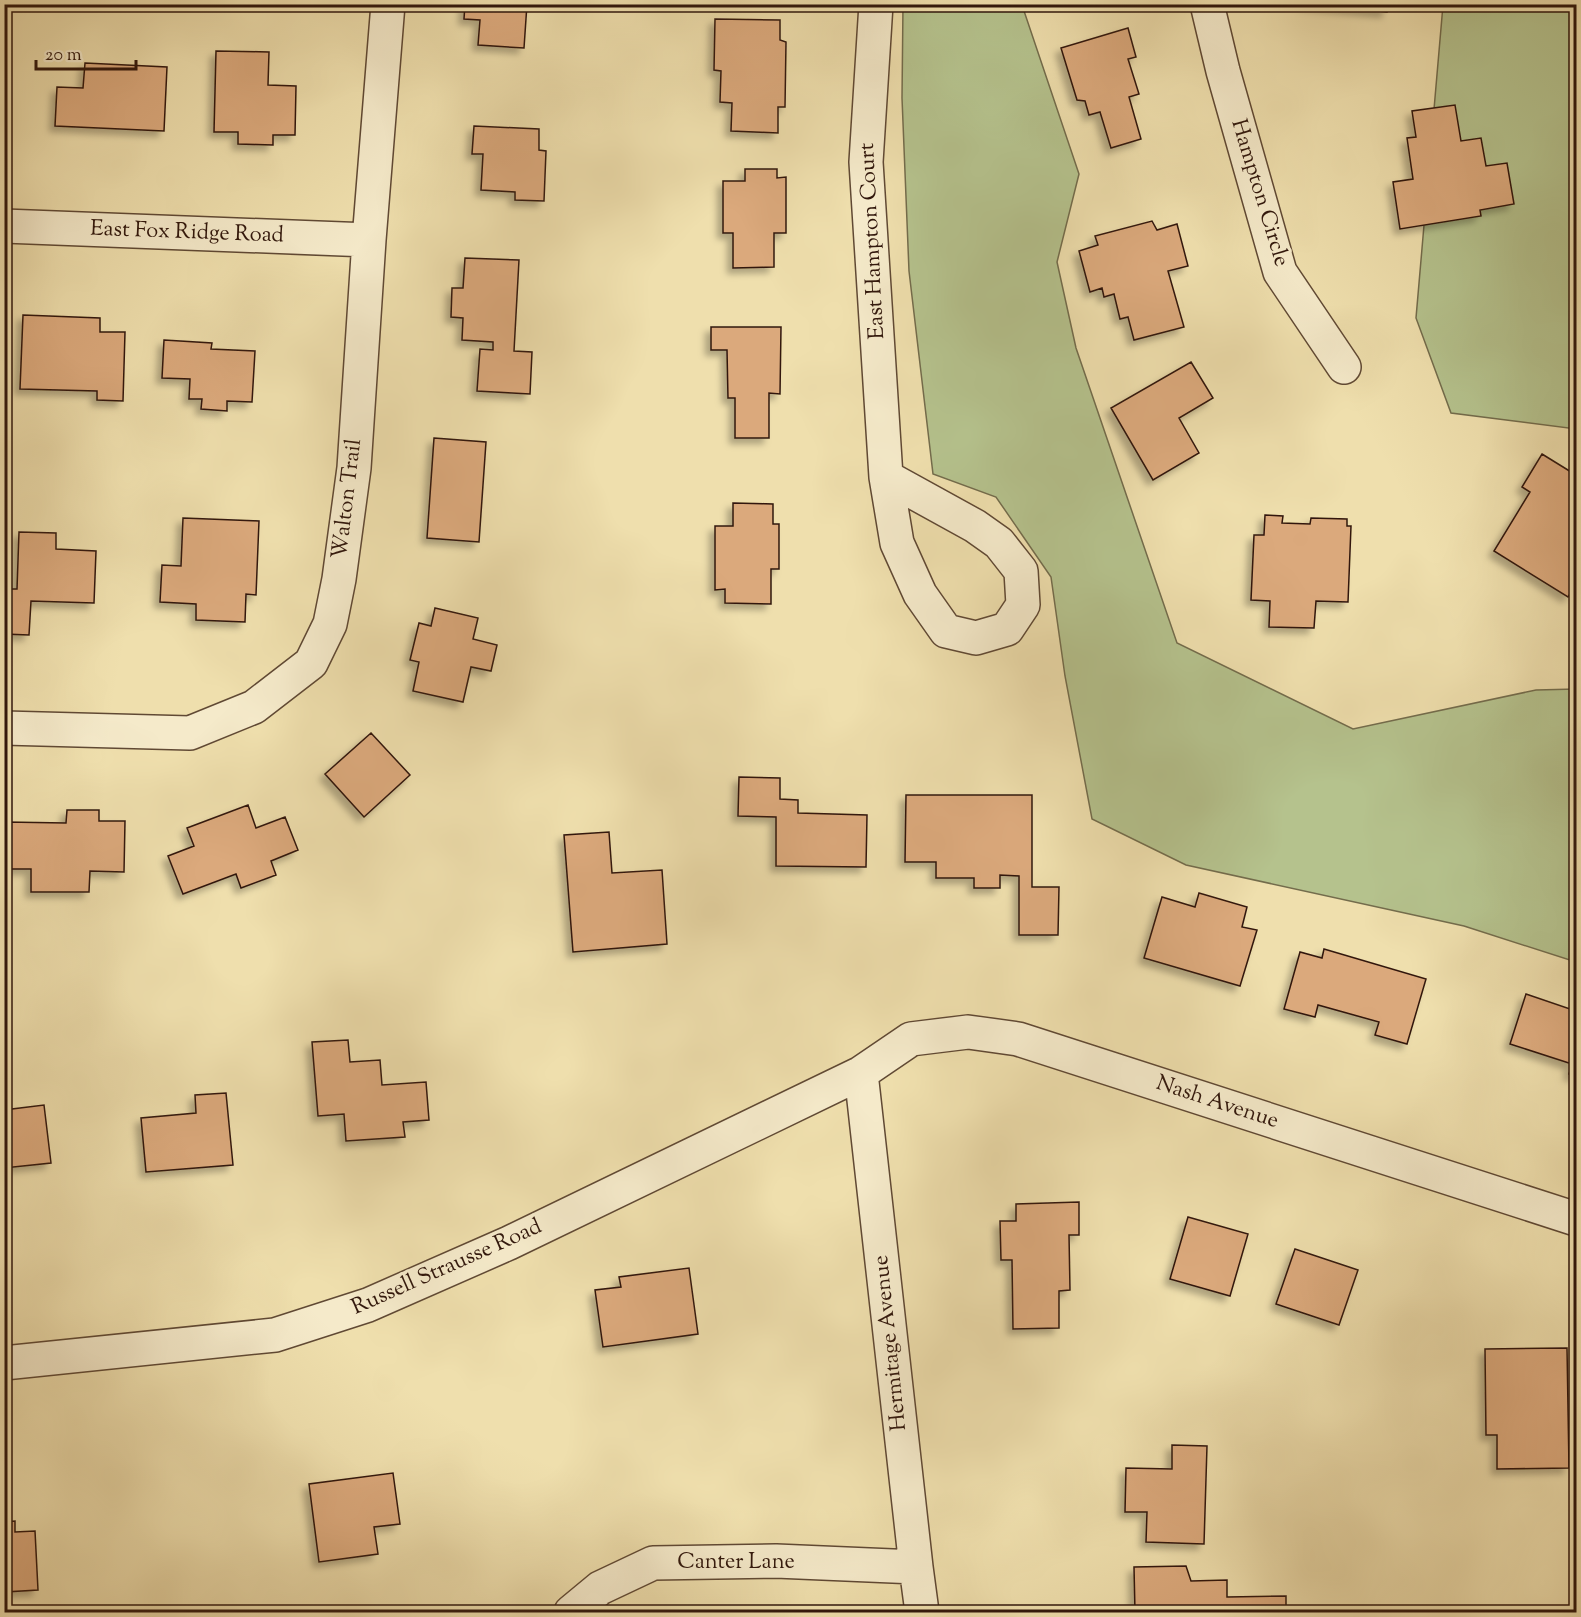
<svg xmlns="http://www.w3.org/2000/svg" width="1581" height="1617" viewBox="0 0 1581 1617" font-family="'Sorts Mill Goudy',serif">
	<style>
		.green { fill: #b5c28d; stroke: #736c4c; stroke-width: 1.5 }
		.building { fill: #dba97b; stroke: #31170c; stroke-width: 1.5; filter: url(#shadow) }
		.lines { fill: none; stroke-linecap: round; stroke-linejoin: round }
		.minor-casing { stroke: #604934; stroke-width: 36 }
		.minor { stroke: #f5eaca; stroke-width: 33 }
		.labels { text-anchor: middle; dominant-baseline: central; stroke-width: 6; stroke-linejoin: round; paint-order: stroke }
		.street-label { font-size: 22px; fill: #31170c; stroke: #f5eaca }
	</style>
	<defs>
		<filter id="shadow"><feDropShadow dx="-5.5" dy="5.5" stdDeviation="3" flood-color="#0004"/></filter>
	</defs>
	<rect width="100%" height="100%" fill="#efdfad"/>
	<filter id="stains"><feTurbulence type="fractalNoise" baseFrequency=".00333" numOctaves="4"/><feColorMatrix values="0 0 0 0 .2 0 0 0 0 .09 0 0 0 0 .02 0 0 0 .5 -.17"/></filter>
	<radialGradient id="worn" r=".72"><stop offset=".6" stop-color="#630" stop-opacity="0"/><stop offset="1" stop-color="#630" stop-opacity=".3"/></radialGradient>
	<!-- green -->
	<path class="green" d="M 903,5 L 1022,5 L 1079,174 L 1057,262 L 1076,348 L 1177,643 L 1353,729 L 1536,690 L 1576,689 L 1576,962 L 1464,926 L 1186,865 L 1092,819 L 1065,676 L 1051,577 L 996,497 L 933,474 L 909,271 L 902,98 Z
		M 1443,5 L 1576,5 L 1576,429 L 1451,413 L 1416,318 Z"/>
	<!-- building -->
	<path class="building" d="M 465,4 L 527,4 L 524,48 L 478,45 L 480,20 L 464,19 Z
		M 1303,4 L 1388,4 L 1387,12 Z
		M 715,19 L 780,20 L 780,40 L 786,42 L 785,107 L 778,107 L 778,133 L 731,131 L 732,103 L 720,102 L 721,71 L 714,70 Z
		M 1128,28 L 1136,57 L 1128,59 L 1139,94 L 1129,97 L 1141,139 L 1111,148 L 1100,112 L 1089,115 L 1085,101 L 1077,100 L 1061,48 Z
		M 216,51 L 269,52 L 268,85 L 296,86 L 295,135 L 273,135 L 273,145 L 238,144 L 238,132 L 214,132 Z
		M 85,63 L 167,67 L 164,131 L 55,126 L 57,87 L 83,88 Z
		M 1455,105 L 1461,141 L 1481,138 L 1486,166 L 1507,163 L 1514,204 L 1480,210 L 1481,216 L 1400,229 L 1393,182 L 1413,179 L 1407,138 L 1416,137 L 1412,111 Z
		M 474,126 L 539,129 L 539,150 L 546,151 L 544,201 L 515,200 L 515,192 L 481,190 L 483,154 L 472,154 Z
		M 745,169 L 777,169 L 777,178 L 786,177 L 786,233 L 774,233 L 774,267 L 733,268 L 733,233 L 723,233 L 723,181 L 745,181 Z
		M 1152,221 L 1157,230 L 1177,224 L 1188,266 L 1168,271 L 1184,327 L 1134,340 L 1128,317 L 1120,319 L 1114,294 L 1104,297 L 1102,288 L 1090,292 L 1079,251 L 1098,245 L 1095,236 Z
		M 465,258 L 519,260 L 514,351 L 532,352 L 530,394 L 477,391 L 480,349 L 493,350 L 493,342 L 462,340 L 463,318 L 451,317 L 452,288 L 463,288 Z
		M 23,315 L 100,318 L 100,332 L 125,332 L 123,401 L 97,400 L 97,391 L 20,389 Z
		M 711,327 L 781,327 L 780,394 L 769,393 L 769,438 L 735,438 L 735,398 L 728,398 L 727,350 L 711,350 Z
		M 164,340 L 212,343 L 211,349 L 255,351 L 252,402 L 227,401 L 227,411 L 201,409 L 202,399 L 189,399 L 190,379 L 162,378 Z
		M 1191,362 L 1213,398 L 1179,418 L 1199,453 L 1153,480 L 1111,408 Z
		M 434,438 L 486,442 L 479,542 L 427,538 Z
		M 1542,454 L 1576,475 L 1576,583 L 1568,597 L 1494,551 L 1530,492 L 1522,487 Z
		M 733,503 L 773,504 L 773,524 L 779,524 L 779,569 L 771,569 L 771,604 L 725,603 L 725,589 L 715,590 L 715,526 L 733,526 Z
		M 1265,515 L 1283,516 L 1282,523 L 1310,524 L 1311,518 L 1347,519 L 1347,526 L 1351,526 L 1348,602 L 1316,601 L 1314,628 L 1269,627 L 1270,601 L 1251,600 L 1254,535 L 1264,535 Z
		M 183,518 L 259,521 L 256,595 L 246,594 L 245,622 L 196,620 L 196,604 L 160,602 L 162,565 L 181,566 Z
		M 19,532 L 56,533 L 56,549 L 96,551 L 94,603 L 31,601 L 29,635 L 4,634 L 4,589 L 17,589 Z
		M 435,608 L 478,618 L 473,639 L 497,645 L 491,671 L 471,667 L 463,702 L 413,691 L 419,662 L 410,660 L 419,623 L 431,626 Z
		M 371,733 L 410,775 L 364,817 L 325,774 Z
		M 739,777 L 780,778 L 780,799 L 798,800 L 798,813 L 867,815 L 866,867 L 776,866 L 776,817 L 738,816 Z
		M 906,795 L 1032,795 L 1032,887 L 1059,887 L 1058,935 L 1019,935 L 1019,876 L 1000,875 L 1000,888 L 974,888 L 974,878 L 936,878 L 936,862 L 905,862 Z
		M 248,805 L 256,828 L 285,817 L 298,850 L 271,861 L 276,875 L 241,888 L 236,874 L 183,894 L 168,856 L 194,846 L 187,828 Z
		M 67,810 L 99,810 L 99,821 L 125,821 L 124,872 L 90,871 L 89,892 L 31,892 L 31,869 L 5,869 L 5,822 L 66,823 Z
		M 609,832 L 612,873 L 662,870 L 667,944 L 573,952 L 564,835 Z
		M 1199,893 L 1247,907 L 1242,927 L 1257,930 L 1240,986 L 1144,958 L 1162,897 L 1195,907 Z
		M 1324,949 L 1426,979 L 1407,1044 L 1375,1035 L 1379,1022 L 1318,1005 L 1315,1017 L 1284,1009 L 1300,952 L 1322,958 Z
		M 1526,994 L 1576,1011 L 1576,1076 L 1569,1074 L 1572,1064 L 1510,1044 Z
		M 348,1040 L 350,1062 L 380,1060 L 382,1085 L 426,1082 L 429,1120 L 403,1122 L 405,1137 L 346,1141 L 344,1114 L 318,1116 L 312,1042 Z
		M 226,1093 L 233,1165 L 146,1172 L 141,1118 L 196,1113 L 195,1095 Z
		M 44,1105 L 51,1163 L 4,1168 L 4,1110 Z
		M 1079,1202 L 1079,1235 L 1069,1235 L 1070,1290 L 1059,1291 L 1059,1328 L 1013,1329 L 1012,1260 L 1001,1260 L 1000,1221 L 1016,1221 L 1016,1204 Z
		M 1188,1217 L 1248,1234 L 1230,1296 L 1170,1279 Z
		M 1295,1249 L 1358,1270 L 1339,1325 L 1276,1304 Z
		M 689,1268 L 698,1334 L 603,1347 L 595,1290 L 621,1287 L 619,1277 Z
		M 1567,1348 L 1569,1468 L 1497,1469 L 1497,1435 L 1486,1435 L 1485,1349 Z
		M 1172,1445 L 1207,1446 L 1204,1544 L 1146,1542 L 1147,1512 L 1125,1512 L 1126,1468 L 1172,1469 Z
		M 393,1473 L 400,1524 L 374,1527 L 378,1554 L 319,1562 L 309,1484 Z
		M 15,1521 L 15,1532 L 35,1531 L 38,1590 L 5,1592 L 7,1612 L 4,1612 L 4,1522 Z
		M 1186,1566 L 1191,1581 L 1227,1580 L 1227,1597 L 1286,1596 L 1286,1612 L 1135,1612 L 1134,1567 Z
		M 1457,1609 L 1498,1609 L 1498,1612 L 1457,1612 Z"/>
	<g class="lines">
		<!-- minor casing -->
		<g class="minor-casing">
			<path id="minor" d="M 876,4 L 866,162 L 886,477 L 897,543 L 920,594 L 946,631 L 976,638 L 1007,629 L 1023,605 L 1021,571 L 999,543 L 975,526 L 886,477
				M 1207,4 L 1223,71 L 1280,272 L 1344,367
				M 4,226 L 369,240
				M 4,728 L 190,733 L 254,707 L 311,663 L 330,624 L 339,579 L 354,468 L 369,240 L 388,4
				M 861,1073 L 916,1567 L 922,1612
				M 4,1363 L 275,1335 L 368,1305 L 509,1243 L 861,1073 L 911,1039 L 968,1032 L 1018,1039 L 1576,1219
				M 571,1612 L 600,1588 L 653,1563 L 776,1561 L 916,1567"/>
		</g>
		<!-- minor -->
		<use href="#minor" class="minor"/>
	</g>
	<g class="labels">
		<!-- street labels -->
		<g class="street-label">
			<text transform="translate(1259 193) rotate(73)">Hampton Circle</text>
			<text transform="translate(187 233) rotate(2)">East Fox Ridge Road</text>
			<text transform="translate(873 241) rotate(-93)">East Hampton Court</text>
			<text transform="translate(348 499) rotate(-83)">Walton Trail</text>
			<text transform="translate(1217 1103) rotate(18)">Nash Avenue</text>
			<text transform="translate(447 1268) rotate(-24)">Russell Strausse Road</text>
			<text transform="translate(891 1343) rotate(-96)">Hermitage Avenue</text>
			<text x="736" y="1563">Canter Lane</text>
		</g>
	</g>
	<!-- margin -->
	<rect width="1581" height="1617" fill="none" stroke="#efdfad" stroke-width="24"/>
	<rect x="6" y="6" width="1569" height="1605" fill="none" stroke="#31170c" stroke-width="3"/>
	<rect x="12" y="12" width="1557" height="1593" fill="none" stroke="#31170c" stroke-width="1.5"/>
	<!-- scale -->
	<path d="M36 60v9h100v-9" fill="none" stroke="#31170c" stroke-width="3"/>
	<text x="45" y="60" font-size="18" fill="#31170c" stroke="#f5eaca" stroke-width="4.5" paint-order="stroke">20 m</text>
	<rect width="100%" height="100%" filter="url(#stains)"/>
	<rect width="100%" height="100%" fill="url(#worn)"/>
</svg>
